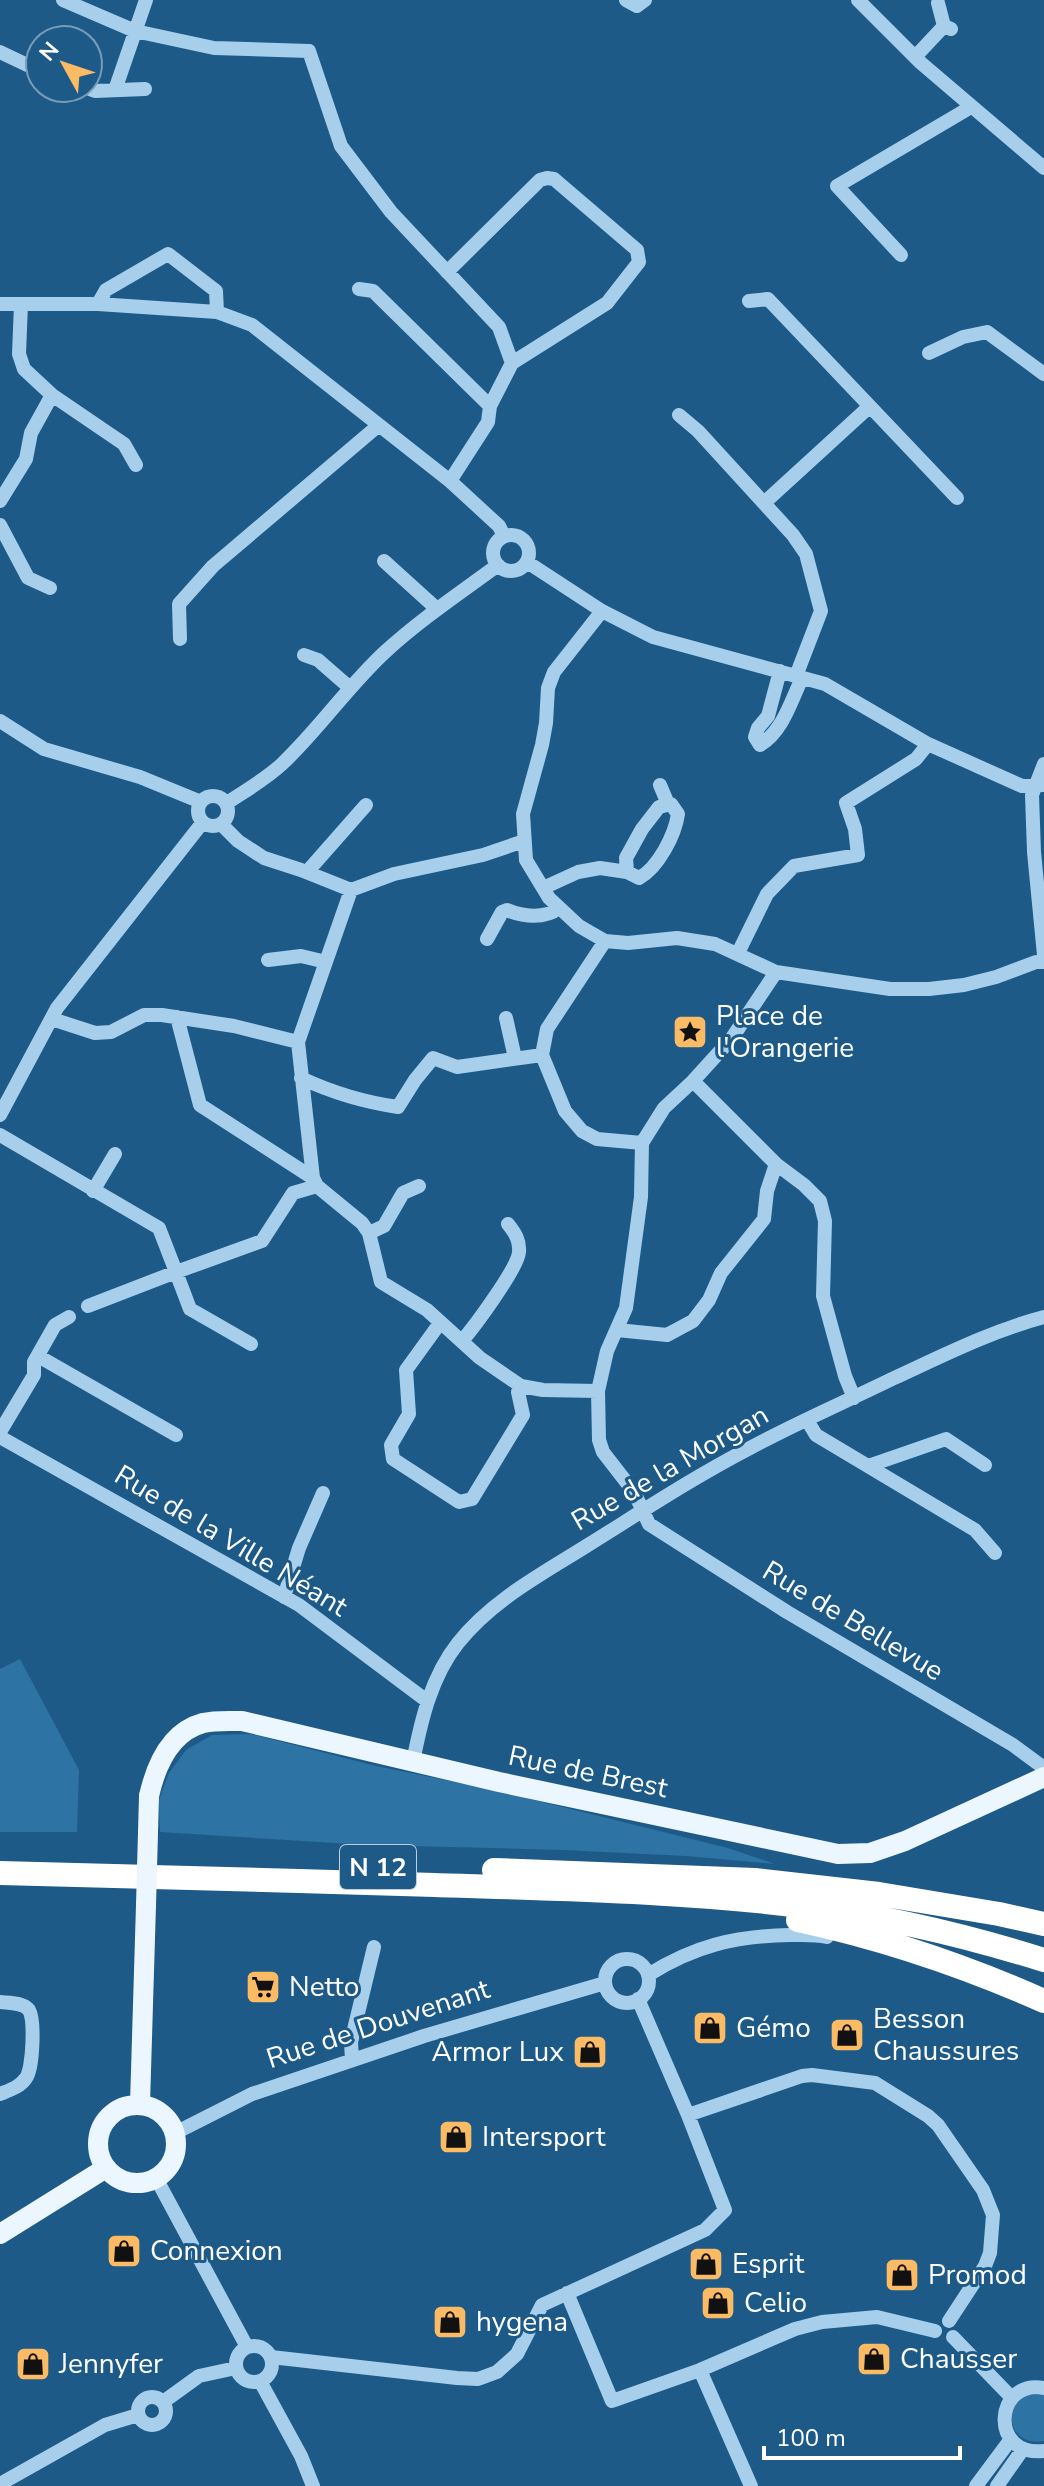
<svg xmlns="http://www.w3.org/2000/svg" width="1044" height="2486" viewBox="0 0 1044 2486" font-family="'Nunito Sans',sans-serif">
	<style>
		.green { fill: #2d73a4 }
		.lines { fill: none; stroke-linecap: round; stroke-linejoin: round }
		.minor { stroke: #a7cfeb; stroke-width: 14 }
		.major { stroke: #ecf6fe; stroke-width: 20 }
		.highway { stroke: #fff; stroke-width: 24 }
		.major-bridge { stroke: #ecf6fe; stroke-width: 20 }
		.labels { text-anchor: middle; dominant-baseline: central; stroke-width: 6; stroke-linejoin: round; paint-order: stroke }
		.shield { fill: #1d5a88; stroke: #bbcedb; stroke-width: 2 }
		.shield-label { font-size: 26px; font-weight: bold; fill: #fff }
		.poi-label { font-size: 28px; fill: #fff; stroke: #1d5a88; text-anchor: start }
		.street-label { font-size: 28px; fill: #fff; stroke: #1d5a88 }
	</style>
	<rect width="100%" height="100%" fill="#1d5a88"/>
	<!-- green -->
	<path class="green" d="M 20,1659 L 79,1770 L 77,1832 L 0,1832 L 0,1669 Z
		M 251,1734 L 376,1766 L 490,1789 L 728,1848 L 775,1864 L 686,1856 L 564,1850 L 368,1845 L 160,1832 L 159,1800 L 169,1773 L 186,1750 L 212,1735 Z
		M 1026,2395 L 1044,2395 L 1044,2441 C 1012,2447 1000,2412 1026,2395 Z"/>
	<g class="lines">
		<!-- minor -->
		<path class="minor" d="M 63,0 L 135,31 L 214,48 L 309,51 L 341,146 L 391,212 L 499,327 L 512,363 L 490,406
			M 626,0 L 637,6 L 645,0
			M 858,0 L 921,63 L 1044,168
			M 938,3 L 944,26 L 951,29
			M 0,52 L 40,71
			M 915,57 L 944,26
			M 87,88 L 95,91 L 145,89
			M 115,90 L 146,0
			M 901,255 L 837,186 L 971,107
			M 447,272 L 540,180 L 547,178 L 554,179 L 637,250 L 639,262 L 607,303 L 512,363
			M 359,289 L 373,291 L 490,406 L 488,422 L 450,481
			M 749,301 L 768,299 L 957,498
			M 0,304 L 98,304 L 217,312 L 252,325 L 450,481 L 499,526 L 504,536
			M 21,304 L 19,354 L 24,369 L 52,395 L 124,444 L 136,465
			M 98,304 L 106,290 L 168,254 L 216,291 L 217,312
			M 929,353 L 963,337 L 987,332 L 1044,374
			M 679,415 L 698,431 L 793,535 L 806,554 L 821,611 L 796,676
			M 0,501 L 26,459 L 31,433 L 52,395
			M 764,503 L 869,407
			M 0,525 L 28,578 L 50,588
			M493 553a18 18 0 1 1 36 0a18 18 0 1 1-36 0Z
			M 384,561 L 437,609
			M 527,562 L 602,611 L 653,637 L 825,684 L 928,744 L 1022,786 L 1044,785
			M 602,611 L 554,672 L 548,688 L 546,723 L 542,745 L 523,814 L 526,860 L 549,898 L 579,926 L 605,941 L 628,943 L 677,938 L 715,944 L 776,972
			M 180,639 L 179,604 L 213,566 L 379,425
			M 304,655 L 318,660 L 349,687
			M 780,671 L 768,716 L 758,728 L 755,737 L 760,745 C 783,731 791,701 802,678
			M 0,721 L 44,749 L 140,777 L 201,802
			M 1044,764 L 1032,795 L 1034,852 L 1044,955
			M 660,785 L 668,804
			M198 811a15 15 0 1 1 30 0a15 15 0 1 1-30 0Z
			M 227,803 C 245,791 266,779 282,764 C 319,729 348,686 386,651 C 421,619 460,593 498,565
			M 221,824 L 238,841 L 264,858 L 301,870 L 351,890 L 394,874 L 483,855 L 524,841
			M 307,872 L 366,805
			M 543,888 L 578,872 L 600,868 L 627,872 L 626,858 L 642,829 L 659,807 L 671,804 L 678,814 C 675,835 658,868 639,878 L 627,872
			M 351,890 L 298,1042 L 313,1178 L 317,1186 L 362,1223 L 369,1233 L 381,1282 L 427,1310 L 480,1358 L 521,1386 L 543,1390 L 598,1391
			M 487,939 L 502,912 L 507,910 C 523,917 545,919 559,908
			M 605,941 L 547,1029 L 542,1055 L 565,1111 L 582,1131 L 597,1139 L 642,1143
			M 738,953 L 767,894 L 794,866 L 858,855 L 855,829 L 846,803 L 916,759 L 928,744
			M 268,960 L 301,956 L 326,962
			M 1044,962 L 1036,962 L 996,977 L 964,985 L 929,989 L 890,989 L 776,972 L 732,1038 L 693,1081 L 664,1108 L 642,1143 L 641,1197 L 626,1308 L 607,1351 L 598,1391 L 599,1440 L 603,1452 L 634,1492 L 649,1524 L 787,1612 L 1013,1745 L 1044,1768
			M 177,1017 L 200,1105 L 313,1178
			M 506,1018 L 515,1058
			M 52,1019 L 95,1033 L 111,1032 L 144,1015 L 162,1015 L 234,1026 L 298,1042
			M 301,1078 C 333,1093 363,1102 398,1107 L 415,1080 L 433,1058 L 457,1067 L 542,1055
			M 693,1081 L 776,1164 L 804,1185 L 820,1201 L 825,1221 L 823,1296 L 845,1376 L 854,1398
			M 0,1115 L 57,1008 L 203,822
			M 0,1135 L 159,1228 L 176,1272 L 262,1241 L 293,1193 L 317,1186
			M 93,1191 L 115,1154
			M 369,1233 L 384,1226 L 403,1193 L 419,1186
			M 88,1306 L 176,1272 L 190,1309 L 251,1344
			M 440,1323 L 406,1370 L 409,1414 L 391,1445 L 393,1459 L 459,1502 L 472,1499 L 523,1415 L 518,1392 L 521,1386
			M 617,1330 L 667,1335 L 693,1321 L 709,1300 L 721,1273 L 764,1219 L 767,1191 L 776,1164
			M 462,1341 C 474,1327 518,1268 519,1252 C 520,1240 515,1233 508,1224
			M 38,1356 L 176,1435
			M 807,1420 L 816,1435 L 975,1530 L 995,1553
			M 0,1432 L 34,1375 L 34,1362 L 55,1325 L 69,1317
			M 0,1437 L 299,1605 L 427,1701
			M 868,1466 L 946,1439 L 985,1465
			M 284,1597 L 299,1548 L 323,1493
			M 413,1762 C 421,1721 431,1677 458,1643 C 492,1600 542,1574 588,1545 C 641,1512 694,1477 750,1448 C 796,1423 845,1402 892,1379 C 942,1356 991,1331 1044,1317
			M605 1981a22 22 0 1 1 44 0a22 22 0 1 1-44 0Z
			M 648,1975 C 694,1946 735,1936 790,1935 C 802,1935 815,1934 827,1937
			M 638,1999 L 688,2115 L 802,2076 L 812,2075 L 875,2083 L 928,2116 L 938,2125 L 983,2190 L 993,2215 L 990,2253 L 985,2266 L 949,2321
			M 0,2002 C 9,2003 23,2002 29,2010 C 35,2020 33,2069 26,2078 C 20,2087 10,2090 0,2094
			M 352,2060 L 351,2042 L 374,1947
			M 175,2133 L 252,2094 L 424,2036 L 605,1983
			M 156,2178 L 247,2347
			M 567,2293 L 612,2401 L 700,2370 L 795,2329 L 822,2322 L 877,2317 L 935,2331
			M 953,2337 L 1012,2398
			M236 2364a18 18 0 1 1 36 0a18 18 0 1 1-36 0Z
			M 271,2357 L 457,2378 L 478,2379 L 497,2372 L 517,2354 L 542,2305 L 705,2230 L 725,2210 L 688,2115
			M 700,2370 L 751,2486
			M 260,2381 L 301,2456 L 313,2486
			M 1044,2388 C 994,2379 989,2457 1044,2451
			M138 2411a14 14 0 1 1 28 0a14 14 0 1 1-28 0Z
			M 163,2402 L 199,2376 L 236,2368
			M 0,2484 L 105,2425 L 138,2415
			M 976,2486 L 1011,2439
			M 997,2486 L 1023,2449"/>
		<!-- major -->
		<path class="major" d="M 149,1796 C 156,1765 170,1732 203,1723 C 215,1720 230,1721 242,1721 L 499,1782 L 838,1854 L 870,1853 L 905,1841 L 1044,1777
			M 140,2104 L 146,1905
			M98 2144a39 39 0 1 1 78 0a39 39 0 1 1-78 0Z
			M 0,2234 L 106,2168"/>
		<!-- highway -->
		<path class="highway" d="M 494,1870 L 755,1880 L 879,1894 L 999,1914 L 1044,1924
			M 0,1873 C 145,1876 290,1881 435,1885 C 559,1889 685,1891 809,1907 C 888,1917 967,1936 1044,1960
			M 798,1920 C 882,1938 965,1966 1044,2001"/>
		<!-- major-bridge -->
		<path class="major-bridge" d="M 146,1905 L 149,1796"/>
	</g>
	<!-- icons -->
	<defs>
		<g id="sight-square" transform="scale(1.8)"><rect x="-9" y="-9" width="18" height="18" rx="4" fill="#fbbb65" stroke="#1d5a88"/><path d="M0-6L1.8-2.2L6-1.7L2.9 1.2L3.7 5.4L0 3.3L-3.7 5.4L-2.9 1.2L-6-1.7L-1.8-2.2Z" fill="#111"/></g>
		<g id="supermarket-square" transform="scale(1.8)"><rect x="-9" y="-9" width="18" height="18" rx="4" fill="#fbbb65" stroke="#1d5a88"/><path d="M-6-5.5h2.5l.6 2H6L4.5 2H-2.5L-4.4-4H-6ZM-1.5 3.2a1.3 1.3 0 1 0 .1 0ZM3 3.2a1.3 1.3 0 1 0 .1 0Z" fill="#111"/></g>
		<g id="shop-square" transform="scale(1.8)"><rect x="-9" y="-9" width="18" height="18" rx="4" fill="#fbbb65" stroke="#1d5a88"/><path d="M-5-2.5h2.3a2.7 3.5 0 0 1 5.4 0H5L5.5 6h-11ZM-1.5-2.5h3a1.5 2.3 0 0 0-3 0Z" fill="#111"/></g>
	</defs>
	<g fill-rule="evenodd">
		<use href="#sight-square" x="690" y="1032"/>
		<use href="#supermarket-square" x="263" y="1987"/>
		<use href="#shop-square" x="710" y="2028"/>
		<use href="#shop-square" x="847" y="2035"/>
		<use href="#shop-square" x="590" y="2052"/>
		<use href="#shop-square" x="456" y="2137"/>
		<use href="#shop-square" x="124" y="2251"/>
		<use href="#shop-square" x="706" y="2264"/>
		<use href="#shop-square" x="902" y="2275"/>
		<use href="#shop-square" x="718" y="2303"/>
		<use href="#shop-square" x="450" y="2322"/>
		<use href="#shop-square" x="874" y="2359"/>
		<use href="#shop-square" x="33" y="2364"/>
	</g>
	<g class="labels">
		<!-- shield labels -->
		<rect class="shield" x="340" y="1845" width="76" height="44" rx="6"/>
		<g class="shield-label">
			<text x="378" y="1867">N 12</text>
		</g>
		<!-- poi labels -->
		<g class="poi-label">
			<text x="716" y="1016">Place de<tspan x="716" dy="32">l'Orangerie</tspan></text>
			<text x="289" y="1987">Netto</text>
			<text x="873" y="2019">Besson<tspan x="873" dy="32">Chaussures</tspan></text>
			<text x="736" y="2028">Gémo</text>
			<text x="564" y="2052" text-anchor="end">Armor Lux</text>
			<text x="482" y="2137">Intersport</text>
			<text x="150" y="2251">Connexion</text>
			<text x="732" y="2264">Esprit</text>
			<text x="928" y="2275">Promod</text>
			<text x="744" y="2303">Celio</text>
			<text x="476" y="2322">hygena</text>
			<text x="900" y="2359">Chausser</text>
			<text x="59" y="2364">Jennyfer</text>
		</g>
		<!-- street labels -->
		<g class="street-label">
			<text transform="translate(670 1468) rotate(-30)">Rue de la Morgan</text>
			<text transform="translate(231 1541) rotate(31)">Rue de la Ville Néant</text>
			<text transform="translate(853 1621) rotate(31)">Rue de Bellevue</text>
			<text transform="translate(588 1772) rotate(12)">Rue de Brest</text>
			<text transform="translate(378 2024) rotate(-18)">Rue de Douvenant</text>
		</g>
	</g>
	<!-- north arrow -->
	<g transform="translate(64 64) rotate(310)"><circle r="38" fill="#1d5a88" stroke="#779cb8" stroke-width="2"/>
	<path d="M0-6L14 30L0 20L-14 30Z" fill="#fbbb65"/>
	<text y="-12" font-size="22" font-weight="bold" text-anchor="middle" fill="#ffffff">N</text>
	</g>
	<!-- scale -->
	<path d="M764 2446v12h196v-12" fill="none" stroke="#ffffff" stroke-width="4"/>
	<text x="776" y="2446" font-size="24" fill="#ffffff" stroke="#1d5a88" stroke-width="6" paint-order="stroke">100 m</text>
</svg>
